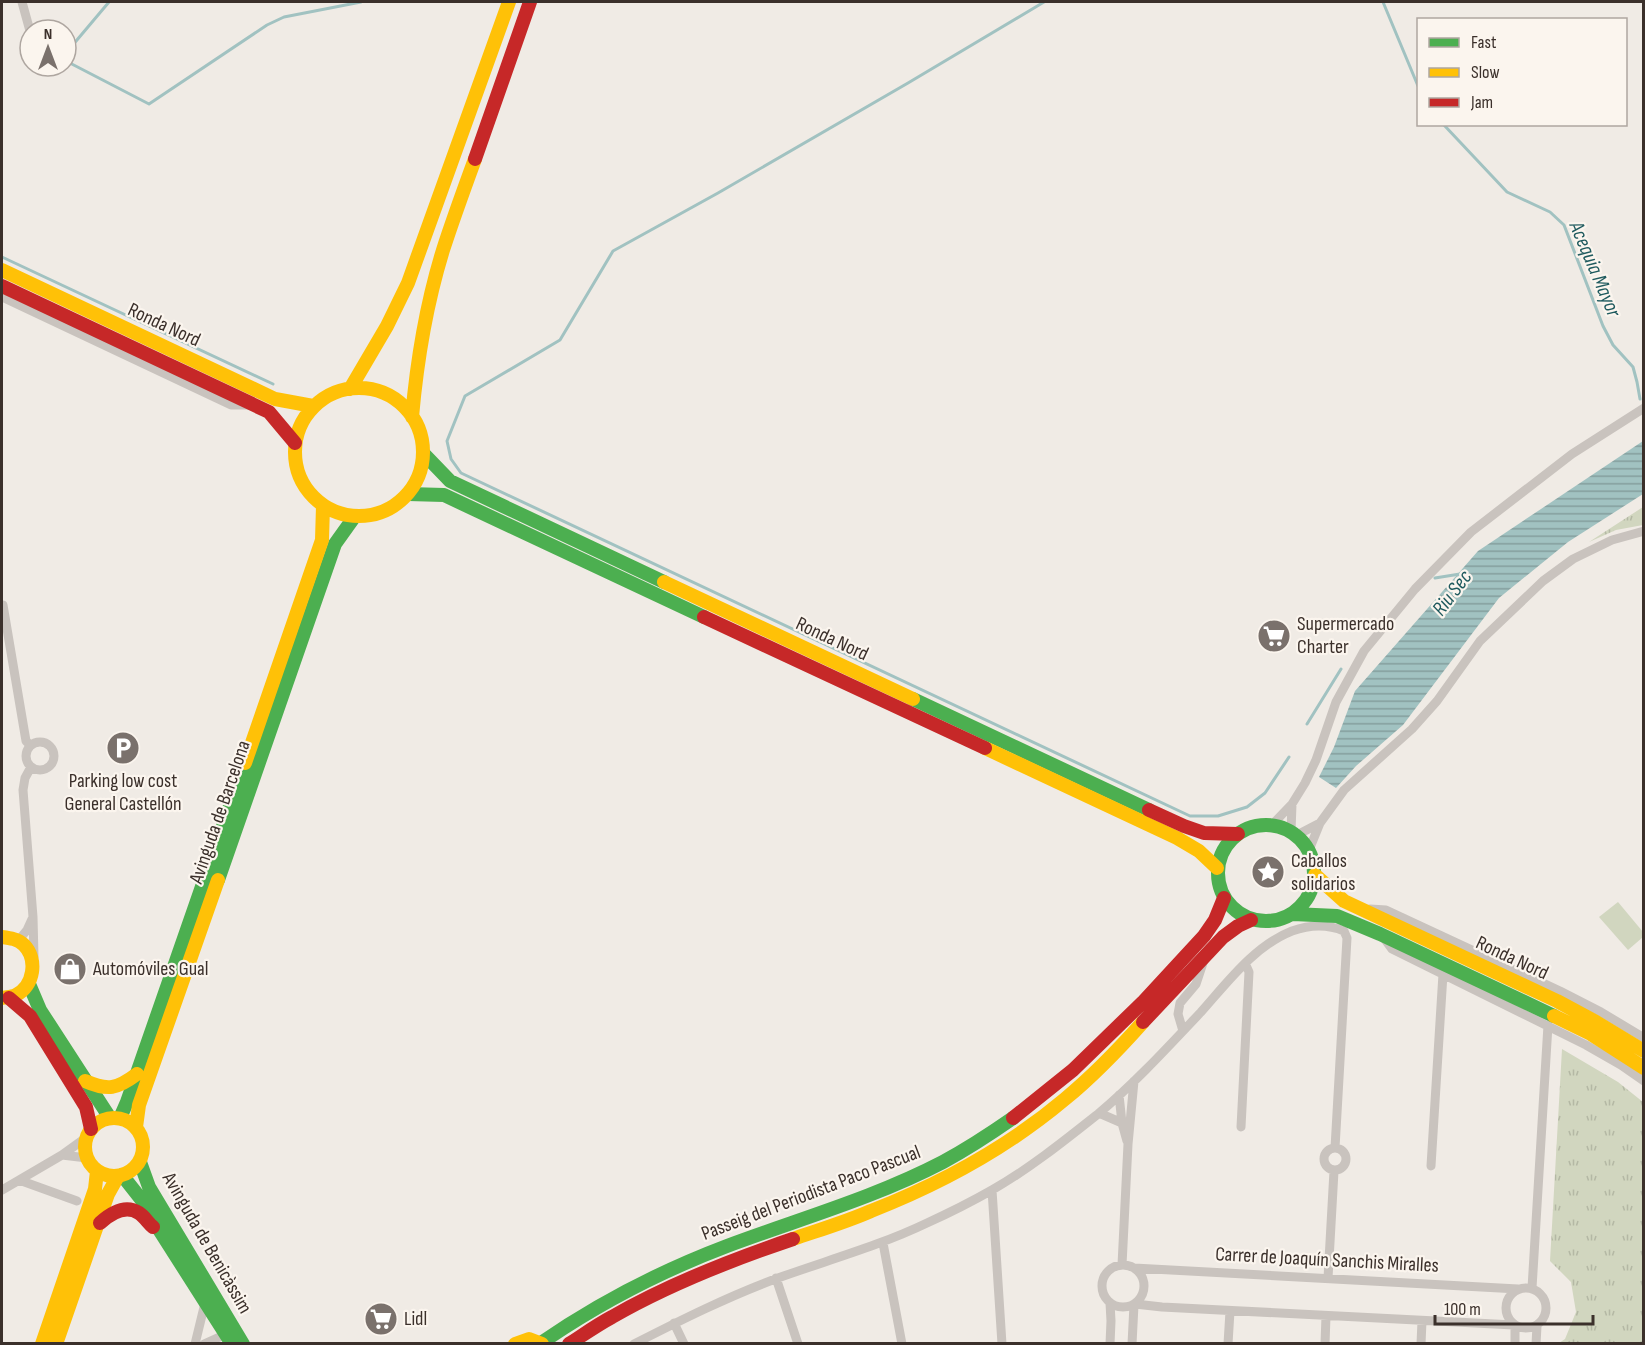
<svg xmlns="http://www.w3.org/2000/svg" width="1645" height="1345" viewBox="0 0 1645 1345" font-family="'Sofia Sans Condensed',sans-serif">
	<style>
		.grass { fill: #d1d6bf }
		.park { fill: url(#park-tufts) }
		.water { fill: url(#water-rules) }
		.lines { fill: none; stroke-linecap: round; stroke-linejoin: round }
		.stream { stroke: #a1c2c1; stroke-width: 3 }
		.street { stroke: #c9c3be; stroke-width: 9 }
		.fast { stroke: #4caf50; stroke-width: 14 }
		.slow { stroke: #ffc107; stroke-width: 14 }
		.jam { stroke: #c62828; stroke-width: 14 }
		.labels { text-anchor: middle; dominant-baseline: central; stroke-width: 4.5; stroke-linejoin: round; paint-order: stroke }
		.street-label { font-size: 20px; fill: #3b302b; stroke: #fbf5ee }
		.poi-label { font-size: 20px; fill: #3b302b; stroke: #fbf5ee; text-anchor: start }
		.water-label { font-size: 21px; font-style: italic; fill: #1f5a5e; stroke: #fbf5ee }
	</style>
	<defs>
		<pattern id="park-tufts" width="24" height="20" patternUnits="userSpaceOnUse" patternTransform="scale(1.5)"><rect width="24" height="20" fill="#d1d6bf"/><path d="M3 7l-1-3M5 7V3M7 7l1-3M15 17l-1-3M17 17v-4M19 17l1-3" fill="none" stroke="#b4b8a4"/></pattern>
		<pattern id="water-rules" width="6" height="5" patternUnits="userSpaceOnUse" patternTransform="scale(1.5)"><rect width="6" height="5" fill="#a1c2c1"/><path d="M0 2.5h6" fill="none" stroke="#849e9d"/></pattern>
	</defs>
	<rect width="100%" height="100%" fill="#f0ebe5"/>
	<!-- grass -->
	<path class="grass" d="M 1618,902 L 1643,932 L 1643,937 L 1628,950 L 1599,917 Z"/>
	<!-- park -->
	<path class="park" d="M 1643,507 L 1643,525 L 1616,530 L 1589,542 Z
		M 1562,1049 L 1618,1082 L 1643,1102 L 1643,1343 L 1559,1343 L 1565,1339 L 1576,1312 L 1571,1282 L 1550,1261 Z"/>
	<!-- water -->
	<path class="water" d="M 1643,441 L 1643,494 L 1568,542 L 1499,598 L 1403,725 L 1356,766 L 1336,788 L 1319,777 L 1334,747 L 1355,691 L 1478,551 Z"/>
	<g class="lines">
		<!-- stream -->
		<path class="stream" d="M 1044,2 L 908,83 L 718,193 L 613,251 L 560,340 L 465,396 L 447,441 L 451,459 L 461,473 L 1190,816 L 1218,816 L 1247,807 L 1265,793 L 1289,757
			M 1383,2 L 1418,86
			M 66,53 L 109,2
			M 66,61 L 149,104 L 267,25 L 284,17 L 361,2
			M 1443,124 L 1507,192 L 1550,212 L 1564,225 L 1603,326 L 1613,345 L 1633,367 L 1637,382 L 1640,399
			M 2,257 L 273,384
			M 1435,578 L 1460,574
			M 1307,724 L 1341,669"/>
		<!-- street -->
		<path class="street" d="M 22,2 L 30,31
			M 2,297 L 231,405 L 248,405
			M 3,605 L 26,741 L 30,745
			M26 756a14 14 0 1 1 28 0a14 14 0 1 1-28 0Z
			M 31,767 L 25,778 L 23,790 L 33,917 L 34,957
			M 1272,825 L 1292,804 L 1305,783 L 1316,760 L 1336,702 L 1364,651 L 1415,589 L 1471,532 L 1572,454 L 1644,408
			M 1291,831 L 1292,804
			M 1297,835 L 1320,823
			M 1309,850 L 1320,823 L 1344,790 L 1412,729 L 1437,701 L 1480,641 L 1543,581 L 1573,559 L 1612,540 L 1644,531
			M 1370,909 L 1386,910 L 1560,991 L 1601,1012 L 1644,1038
			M 1384,938 L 1392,949 L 1586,1045 L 1621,1065 L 1644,1081
			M 18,941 L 27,930 L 32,919
			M 1183,1031 L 1178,1014 L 1180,1003 L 1196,984 L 1204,960
			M 1119,1095 L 1122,1123
			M 1099,1113 L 1122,1123 L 1127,1141
			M 1241,1127 L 1249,972 L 1245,963
			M1324 1159a11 11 0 1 1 22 0a11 11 0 1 1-22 0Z
			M 62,1155 L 87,1158
			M 1431,1166 L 1443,974
			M 19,1180 L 77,1201
			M 2,1190 L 62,1155 L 87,1137
			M 992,1190 L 1002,1344
			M 883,1243 L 902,1344
			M 1122,1265 L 1128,1144 L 1134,1081
			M1102 1286a21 21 0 1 1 42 0a21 21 0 1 1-42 0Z
			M 1134,1268 L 1518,1289
			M 776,1278 L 798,1344
			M 1328,1278 L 1334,1171
			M1506 1308a20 20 0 1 1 40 0a20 20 0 1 1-40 0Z
			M 1532,1288 L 1548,1025
			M 1135,1304 L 1162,1307 L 1514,1325
			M 674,1323 L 684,1344
			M 195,1344 L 205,1303
			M 204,1344 L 226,1334
			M 634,1344 C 681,1320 729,1296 778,1278 C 828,1260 879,1246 927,1223 C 949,1213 971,1202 992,1190 C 1029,1169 1064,1141 1098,1114 C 1135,1083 1168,1047 1201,1012 C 1227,983 1254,946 1292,931 C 1309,925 1327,924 1344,931 L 1347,938 L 1335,1148
			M 1110,1344 L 1111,1321 L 1110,1303
			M 1132,1344 L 1134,1305
			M 1228,1344 L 1230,1311
			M 1325,1344 L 1326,1316
			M 1421,1344 L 1422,1321
			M 1515,1344 L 1515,1326
			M 1536,1344 L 1537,1326"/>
		<!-- fast -->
		<path class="fast" d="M 423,453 L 450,481 L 664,582
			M 408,494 L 444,495 L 704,617
			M 913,699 L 1149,810
			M1218 873a48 48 0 1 1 96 0a48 48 0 1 1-96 0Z
			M 218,880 L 335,544 L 355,516
			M 1293,914 L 1337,916 L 1380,934 L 1554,1016
			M 29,984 L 40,1010 L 110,1118
			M 120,1118 L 127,1102 L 245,763
			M 140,1162 L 149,1187 L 243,1344
			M 122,1175 L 148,1208 L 160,1231 L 232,1344
			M 541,1343 C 599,1303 661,1271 727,1246 C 799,1219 874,1198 943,1162 C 967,1149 990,1134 1013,1118"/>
		<!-- slow -->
		<path class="slow" d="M 2,270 L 275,399 L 313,406
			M295 452a64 64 0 1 1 128 0a64 64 0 1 1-128 0Z
			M 350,389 L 387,326 L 408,283 L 509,2
			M 412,417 C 417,360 426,305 443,250 C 453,219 464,189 475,159
			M 664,582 L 913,699
			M 985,748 L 1177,838 L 1199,851 L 1217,868
			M 245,763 L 322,540 L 323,506
			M 1315,875 L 1344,901 L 1557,1001 L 1596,1022 L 1644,1051
			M 2,937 C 10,938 18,939 24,945 C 38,959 34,986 16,995 C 12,997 6,997 2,998
			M 1554,1016 L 1591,1034 L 1644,1068
			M 85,1081 C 108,1091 117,1089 137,1074
			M85 1147a29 29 0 1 1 58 0a29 29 0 1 1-58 0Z
			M 136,1127 L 139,1105 L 218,880
			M 793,1239 C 819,1230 846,1222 871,1211 C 940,1184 1008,1147 1065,1099 C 1093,1076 1119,1049 1143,1022
			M 42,1344 L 95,1189 L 97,1171
			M 56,1344 L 108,1194 L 118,1176
			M 515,1344 L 529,1339 L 542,1344"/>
		<!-- jam -->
		<path class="jam" d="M 475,159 L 530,2
			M 2,286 L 269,412 L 295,443
			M 704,617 L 985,748
			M 1149,810 L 1184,826 L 1204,833 L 1238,834
			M 9,998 L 30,1016 L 86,1107 L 91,1129
			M 1143,1022 L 1223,937 L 1238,926 L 1251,920
			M 1013,1118 L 1073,1070 L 1144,1001 L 1204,936 L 1215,920 L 1224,898
			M 100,1223 C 111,1213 125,1204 139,1213 C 145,1217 148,1223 153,1227
			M 569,1344 C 583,1335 597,1325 612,1317 C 669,1284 731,1260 793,1239"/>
	</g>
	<!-- icons -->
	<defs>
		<g id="supermarket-disc" transform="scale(1.725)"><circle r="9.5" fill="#7a716c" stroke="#fbf5ee"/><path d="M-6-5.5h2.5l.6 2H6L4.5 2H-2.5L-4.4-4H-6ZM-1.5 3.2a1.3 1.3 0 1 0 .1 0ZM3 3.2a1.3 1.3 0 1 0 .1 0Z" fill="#fff"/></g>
		<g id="parking-disc" transform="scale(1.725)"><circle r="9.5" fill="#7a716c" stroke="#fbf5ee"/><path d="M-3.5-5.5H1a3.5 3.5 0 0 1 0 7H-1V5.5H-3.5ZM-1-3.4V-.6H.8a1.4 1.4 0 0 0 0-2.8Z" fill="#fff"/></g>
		<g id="sight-disc" transform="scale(1.725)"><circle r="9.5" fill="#7a716c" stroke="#fbf5ee"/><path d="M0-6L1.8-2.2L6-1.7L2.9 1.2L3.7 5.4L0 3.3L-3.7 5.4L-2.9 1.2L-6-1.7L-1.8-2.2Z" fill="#fff"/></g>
		<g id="shop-disc" transform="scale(1.725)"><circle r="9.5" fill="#7a716c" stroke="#fbf5ee"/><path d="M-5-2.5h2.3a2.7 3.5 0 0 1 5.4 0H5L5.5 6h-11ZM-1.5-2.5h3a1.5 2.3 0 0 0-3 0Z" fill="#fff"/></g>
	</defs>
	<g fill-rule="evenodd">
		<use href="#supermarket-disc" x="1274" y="636"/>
		<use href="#parking-disc" x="123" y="748"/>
		<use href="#sight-disc" x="1268" y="872"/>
		<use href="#shop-disc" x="70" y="969"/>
		<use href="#supermarket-disc" x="381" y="1319"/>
	</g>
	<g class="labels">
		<!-- street labels -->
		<g class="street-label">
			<text transform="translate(164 325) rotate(25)">Ronda Nord</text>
			<text transform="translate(832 639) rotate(25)">Ronda Nord</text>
			<text transform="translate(220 812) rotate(-71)">Avinguda de Barcelona</text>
			<text transform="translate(1512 958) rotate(25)">Ronda Nord</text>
			<text transform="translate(811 1193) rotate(-21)">Passeig del Periodista Paco Pascual</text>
			<text transform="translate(207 1243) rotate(60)">Avinguda de Benicàssim</text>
			<text transform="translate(1327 1260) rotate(3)">Carrer de Joaquín Sanchis Miralles</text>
		</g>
		<!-- poi labels -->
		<g class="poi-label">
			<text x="1297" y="624">Supermercado<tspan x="1297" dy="23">Charter</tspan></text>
			<text x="123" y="781" text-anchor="middle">Parking low cost<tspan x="123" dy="23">General Castellón</tspan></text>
			<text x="1291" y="861">Caballos<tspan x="1291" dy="23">solidarios</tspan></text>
			<text x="93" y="969">Automóviles Gual</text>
			<text x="404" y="1319">Lidl</text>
		</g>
		<!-- water labels -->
		<g class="water-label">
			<text transform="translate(1595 269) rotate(67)">Acequia Mayor</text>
			<text transform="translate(1452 593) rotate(-53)">Riu Sec</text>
		</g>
	</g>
	<!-- border -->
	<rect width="1645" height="1345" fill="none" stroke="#3b302b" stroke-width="6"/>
	<!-- legend -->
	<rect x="1417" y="18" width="210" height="108" fill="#fbf5ee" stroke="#aea6a0" stroke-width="1.5"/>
	<rect x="1429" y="38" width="30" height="9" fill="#4caf50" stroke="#aea6a0" stroke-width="1.5"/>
	<text x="1471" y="48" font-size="18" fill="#3b302b">Fast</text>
	<rect x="1429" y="68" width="30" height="9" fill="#ffc107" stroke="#aea6a0" stroke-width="1.5"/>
	<text x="1471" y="78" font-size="18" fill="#3b302b">Slow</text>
	<rect x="1429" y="98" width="30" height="9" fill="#c62828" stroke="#aea6a0" stroke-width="1.5"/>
	<text x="1471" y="108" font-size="18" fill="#3b302b">Jam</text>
	<!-- north arrow -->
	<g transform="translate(48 48)"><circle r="28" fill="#fbf5ee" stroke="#aea6a0" stroke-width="1.5"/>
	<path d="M0-4.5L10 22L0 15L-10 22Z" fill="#7a716c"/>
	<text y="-9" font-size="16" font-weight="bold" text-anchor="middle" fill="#3b302b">N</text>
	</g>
	<!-- scale -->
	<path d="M1435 1315v9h158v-9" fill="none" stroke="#3b302b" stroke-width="3"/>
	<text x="1444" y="1315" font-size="18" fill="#3b302b" stroke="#fbf5ee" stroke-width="4.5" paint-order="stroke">100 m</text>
</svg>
